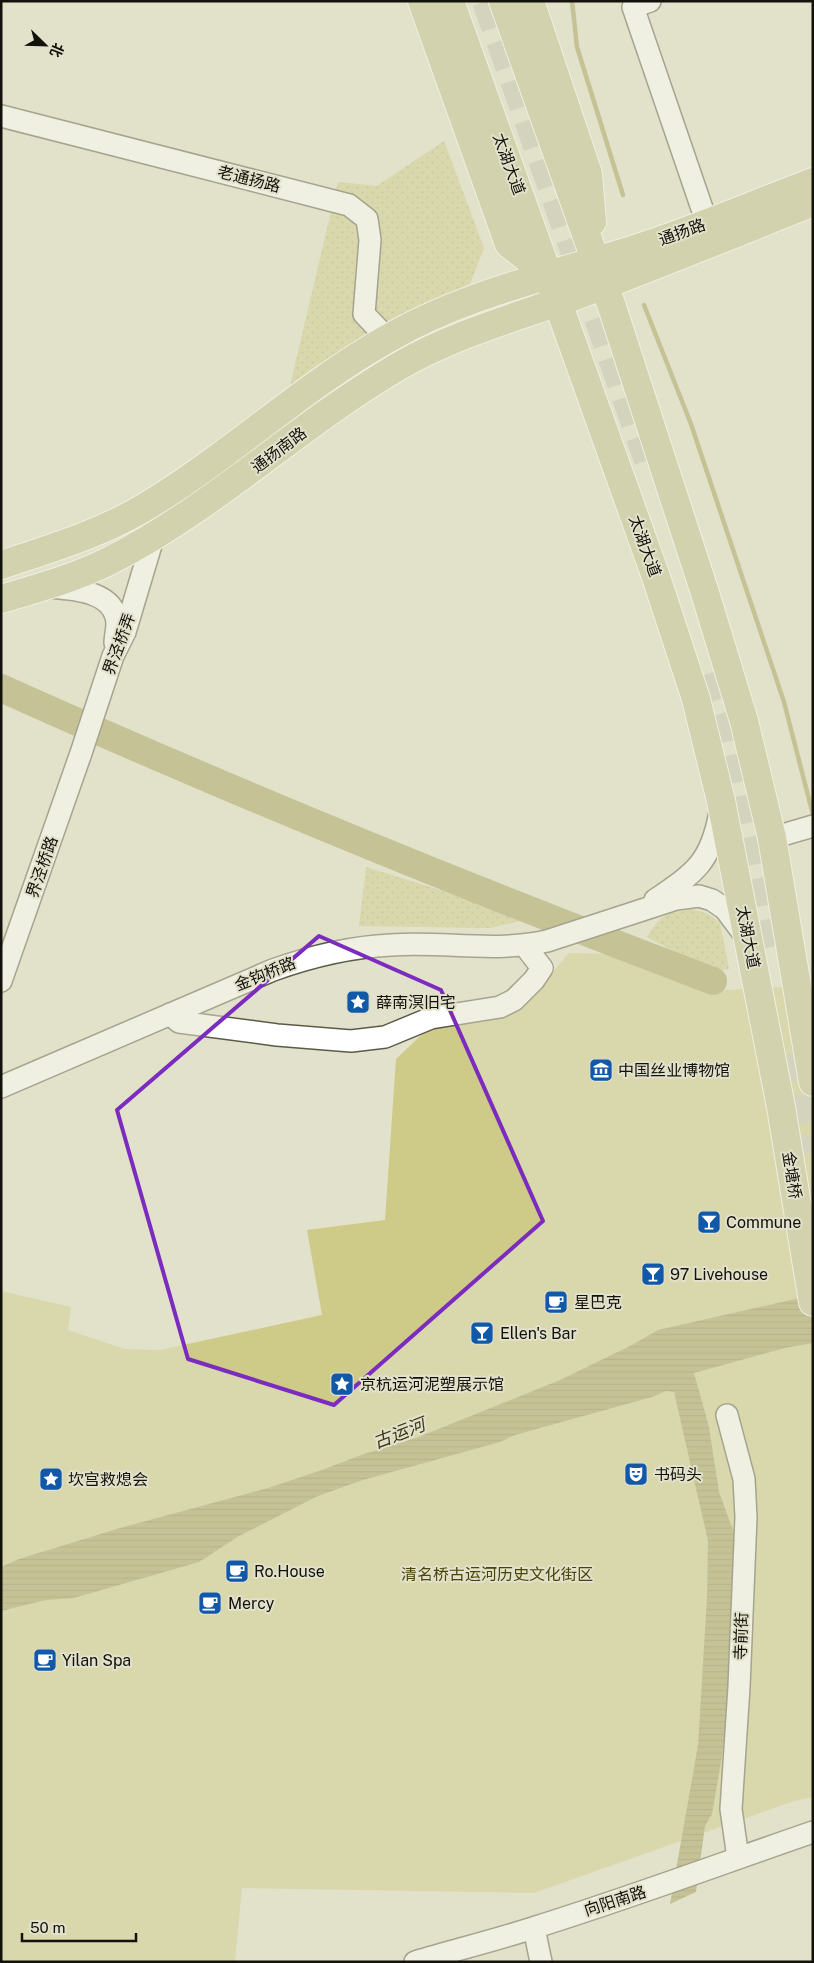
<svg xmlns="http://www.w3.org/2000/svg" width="814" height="1963" viewBox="0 0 814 1963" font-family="'Public Sans','Noto Sans SC',sans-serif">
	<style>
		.green { fill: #ceca87 }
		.garden { fill: url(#garden-dots) }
		.water { fill: url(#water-rules) }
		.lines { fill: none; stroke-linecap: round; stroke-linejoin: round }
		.stream { stroke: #a39e55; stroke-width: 4.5 }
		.river { stroke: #a39e55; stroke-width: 28 }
		.highway-tunnel { stroke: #c3c2ae; stroke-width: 28; stroke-dasharray: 28 14; stroke-linecap: butt }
		.minor-casing { stroke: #5b5a47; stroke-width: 24 }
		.major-casing { stroke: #fff; stroke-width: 30 }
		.minor { stroke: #fff; stroke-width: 21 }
		.major { stroke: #c1be8c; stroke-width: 28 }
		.marked { fill: none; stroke: #7b2cbf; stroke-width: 4; stroke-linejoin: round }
		.labels { text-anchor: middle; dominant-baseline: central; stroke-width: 4; stroke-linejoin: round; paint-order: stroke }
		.street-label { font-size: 16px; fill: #12110a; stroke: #e2e1cb }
		.poi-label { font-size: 16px; fill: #12110a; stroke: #e2e1cb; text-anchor: start }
		.park-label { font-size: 16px; fill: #494409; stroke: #e2e1cb }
		.water-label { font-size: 18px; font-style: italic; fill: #3c3a19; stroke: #e2e1cb }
	</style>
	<defs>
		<pattern id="garden-dots" width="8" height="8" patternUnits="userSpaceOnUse" patternTransform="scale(1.25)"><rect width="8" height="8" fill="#ceca87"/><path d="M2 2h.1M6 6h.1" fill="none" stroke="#b0ac73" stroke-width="1.8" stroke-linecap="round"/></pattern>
		<pattern id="water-rules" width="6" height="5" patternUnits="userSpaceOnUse" patternTransform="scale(1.25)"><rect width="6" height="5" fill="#a39e55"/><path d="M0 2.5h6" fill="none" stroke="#837f45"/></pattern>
	</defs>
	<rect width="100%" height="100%" fill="#e2e1cb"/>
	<!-- green -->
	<path class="green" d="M 569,953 L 617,954 L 712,991 L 813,985 L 813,1797 L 791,1802 L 534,1893 L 242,1888 L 235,1962 L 1,1962 L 1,1291 L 71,1307 L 68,1330 L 125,1349 L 160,1350 L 322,1315 L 307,1230 L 385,1220 L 396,1059 L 432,1025 L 519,1011 Z"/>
	<!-- garden -->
	<path class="garden" d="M 444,141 L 484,248 L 470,284 L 405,317 L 289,390 L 338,182 L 377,186 Z
		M 366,867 L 479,902 L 520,921 L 490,928 L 359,926 Z
		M 693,909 L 708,914 L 720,923 L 729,969 L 711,971 L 647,937 C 661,914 666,913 693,909 Z"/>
	<!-- water -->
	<path class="water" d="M 813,1295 L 813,1343 L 785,1348 L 694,1373 L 709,1427 L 719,1492 L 734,1533 L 729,1686 L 722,1756 L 712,1814 L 705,1826 L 696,1892 L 670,1904 L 698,1745 L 707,1598 L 708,1541 L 674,1392 L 666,1391 L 652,1397 L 515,1435 L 500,1442 L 363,1480 L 318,1496 L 239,1536 L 199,1562 L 74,1598 L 46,1600 L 1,1611 L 1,1567 L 19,1559 L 120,1528 L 268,1488 L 322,1470 L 361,1455 L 416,1438 L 560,1380 L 632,1345 L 658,1330 Z"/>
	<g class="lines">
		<!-- stream -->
		<path class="stream" d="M 572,1 L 577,47 L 623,195
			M 644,305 L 691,424 L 784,702 L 813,815"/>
		<!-- river -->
		<path class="river" d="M 1,688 C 235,793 473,890 713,981"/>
		<!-- highway-tunnel -->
		<path class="highway-tunnel" d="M 486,1 L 648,460
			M 701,676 L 721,734 L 753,889 L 765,957
			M 796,1053 L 813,1153"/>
		<!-- minor casing -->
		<g class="minor-casing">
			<path id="minor" d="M 650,1 L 633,7 L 707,223
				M 1,116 L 349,205 L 367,219 L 370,240 L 364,314 L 387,338
				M 46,587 C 71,589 115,590 117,623 C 117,630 115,637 115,643
				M 772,838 L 813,826
				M 655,900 C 696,872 711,862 720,812
				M 1,981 L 81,753 L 113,656 L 125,632 L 154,535
				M 170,1014 L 179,1022 L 277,1035 L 351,1041 L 385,1037 L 431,1018 L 500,1007 L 514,1000 L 534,980 L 542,968 L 525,946
				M 1,1087 L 273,970 C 312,956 349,947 391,945 C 445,941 492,953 547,941 L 676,899 L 699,896 L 712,900 L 725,909 L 746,937
				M 727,1415 L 744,1479 L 746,1517 L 739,1687 L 731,1809 L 738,1858
				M 534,1928 L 541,1962
				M 415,1962 C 455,1950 496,1940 536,1927 C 629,1898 720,1864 813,1832"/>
		</g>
		<!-- major casing -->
		<g class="major-casing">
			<path id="major" d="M 422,1 L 509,244 L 549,275
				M 450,1 L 656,577 L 696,699 L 721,801 L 781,1107 L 813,1302
				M 503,1 L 612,307 L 705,593 L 744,721 L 772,838 L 813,1082
				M 530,1 L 588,174 L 592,222
				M 1,565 C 49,549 97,535 140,510 C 227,459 300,388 387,339 C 464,294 554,275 638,248 C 697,229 755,204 813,182
				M 1,599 C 38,588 75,578 109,561 C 214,508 299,424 401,365 C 455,334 517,317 575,296 C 655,266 734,234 813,202"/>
		</g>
		<!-- minor -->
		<use href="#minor" class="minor"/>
		<!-- major -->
		<use href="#major" class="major"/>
	</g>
	<!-- marked area -->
	<path d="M0 0H814V1963H0ZM 319,936 L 441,990 L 543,1221 L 334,1405 L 188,1359 L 117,1110 Z" fill="#e2e1cb" fill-opacity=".55" fill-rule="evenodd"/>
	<path class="marked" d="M 319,936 L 441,990 L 543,1221 L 334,1405 L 188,1359 L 117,1110 Z"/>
	<!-- icons -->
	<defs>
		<g id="sight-square" transform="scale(1.25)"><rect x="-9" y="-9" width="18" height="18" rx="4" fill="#1159a8" stroke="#e2e1cb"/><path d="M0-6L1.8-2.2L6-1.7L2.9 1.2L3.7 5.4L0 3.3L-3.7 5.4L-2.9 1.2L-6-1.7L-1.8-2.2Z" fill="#fff"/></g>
		<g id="museum-square" transform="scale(1.25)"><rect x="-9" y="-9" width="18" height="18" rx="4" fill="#1159a8" stroke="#e2e1cb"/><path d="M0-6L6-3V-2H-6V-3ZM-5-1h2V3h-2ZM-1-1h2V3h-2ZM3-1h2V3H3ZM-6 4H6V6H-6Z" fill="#fff"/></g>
		<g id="bar-square" transform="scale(1.25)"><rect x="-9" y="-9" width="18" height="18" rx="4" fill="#1159a8" stroke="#e2e1cb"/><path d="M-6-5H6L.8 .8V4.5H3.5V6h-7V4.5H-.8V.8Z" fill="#fff"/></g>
		<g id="cafe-square" transform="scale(1.25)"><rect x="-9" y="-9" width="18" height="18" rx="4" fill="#1159a8" stroke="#e2e1cb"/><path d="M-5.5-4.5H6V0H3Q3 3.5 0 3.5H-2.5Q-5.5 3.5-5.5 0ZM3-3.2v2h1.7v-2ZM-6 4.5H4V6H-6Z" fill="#fff"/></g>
		<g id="theatre-square" transform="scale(1.25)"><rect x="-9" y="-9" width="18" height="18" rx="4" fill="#1159a8" stroke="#e2e1cb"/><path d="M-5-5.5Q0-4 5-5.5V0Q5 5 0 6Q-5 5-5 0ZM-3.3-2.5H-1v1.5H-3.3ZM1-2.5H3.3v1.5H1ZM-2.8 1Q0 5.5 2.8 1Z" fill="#fff"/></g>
	</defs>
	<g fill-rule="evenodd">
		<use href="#sight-square" x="358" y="1002"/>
		<use href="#museum-square" x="601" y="1070"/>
		<use href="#bar-square" x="709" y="1222"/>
		<use href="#bar-square" x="653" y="1274"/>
		<use href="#cafe-square" x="556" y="1302"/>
		<use href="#bar-square" x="482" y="1333"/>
		<use href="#sight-square" x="342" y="1384"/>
		<use href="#theatre-square" x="636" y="1474"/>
		<use href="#sight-square" x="51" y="1479"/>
		<use href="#cafe-square" x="237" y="1571"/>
		<use href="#cafe-square" x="210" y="1603"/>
		<use href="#cafe-square" x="45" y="1660"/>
	</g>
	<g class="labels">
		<!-- street labels -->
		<g class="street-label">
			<text transform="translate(509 164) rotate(70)">太湖大道</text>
			<text transform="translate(249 179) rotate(14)">老通扬路</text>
			<text transform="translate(682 232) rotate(-20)">通扬路</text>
			<text transform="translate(279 450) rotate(-37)">通扬南路</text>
			<text transform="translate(645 546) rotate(70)">太湖大道</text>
			<text transform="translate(119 644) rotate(-70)">界泾桥弄</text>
			<text transform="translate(42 867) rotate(-71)">界泾桥路</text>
			<text transform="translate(748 937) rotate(79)">太湖大道</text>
			<text transform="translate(265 974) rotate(-22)">金钩桥路</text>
			<text transform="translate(792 1175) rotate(81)">金塘桥</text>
			<text transform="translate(741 1636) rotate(-88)">寺前街</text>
			<text transform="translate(615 1901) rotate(-18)">向阳南路</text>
		</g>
		<!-- poi labels -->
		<g class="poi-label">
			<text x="376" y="1002">薛南溟旧宅</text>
			<text x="618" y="1070">中国丝业博物馆</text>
			<text x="726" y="1222">Commune</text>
			<text x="670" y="1274">97 Livehouse</text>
			<text x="574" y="1302">星巴克</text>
			<text x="500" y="1333">Ellen's Bar</text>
			<text x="360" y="1384">京杭运河泥塑展示馆</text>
			<text x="654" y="1474">书码头</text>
			<text x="68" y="1479">坎宫救熄会</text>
			<text x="254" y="1571">Ro.House</text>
			<text x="228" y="1603">Mercy</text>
			<text x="62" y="1660">Yilan Spa</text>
		</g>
		<!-- park labels -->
		<g class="park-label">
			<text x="497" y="1574">清名桥古运河历史文化街区</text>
		</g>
		<!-- water labels -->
		<g class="water-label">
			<text transform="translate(399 1433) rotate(-21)">古运河</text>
		</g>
	</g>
	<!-- border -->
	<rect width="814" height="1963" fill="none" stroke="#12110a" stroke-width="5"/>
	<!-- north arrow -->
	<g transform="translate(45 45) rotate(113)" stroke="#e2e1cb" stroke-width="4" paint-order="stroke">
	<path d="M0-4L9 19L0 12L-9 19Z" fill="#12110a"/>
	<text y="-8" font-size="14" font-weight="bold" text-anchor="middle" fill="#12110a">北</text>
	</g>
	<!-- scale -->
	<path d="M22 1933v8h114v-8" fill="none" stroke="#12110a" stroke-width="2.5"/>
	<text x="30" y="1933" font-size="15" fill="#12110a" stroke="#e2e1cb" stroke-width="4" paint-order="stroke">50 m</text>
</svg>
